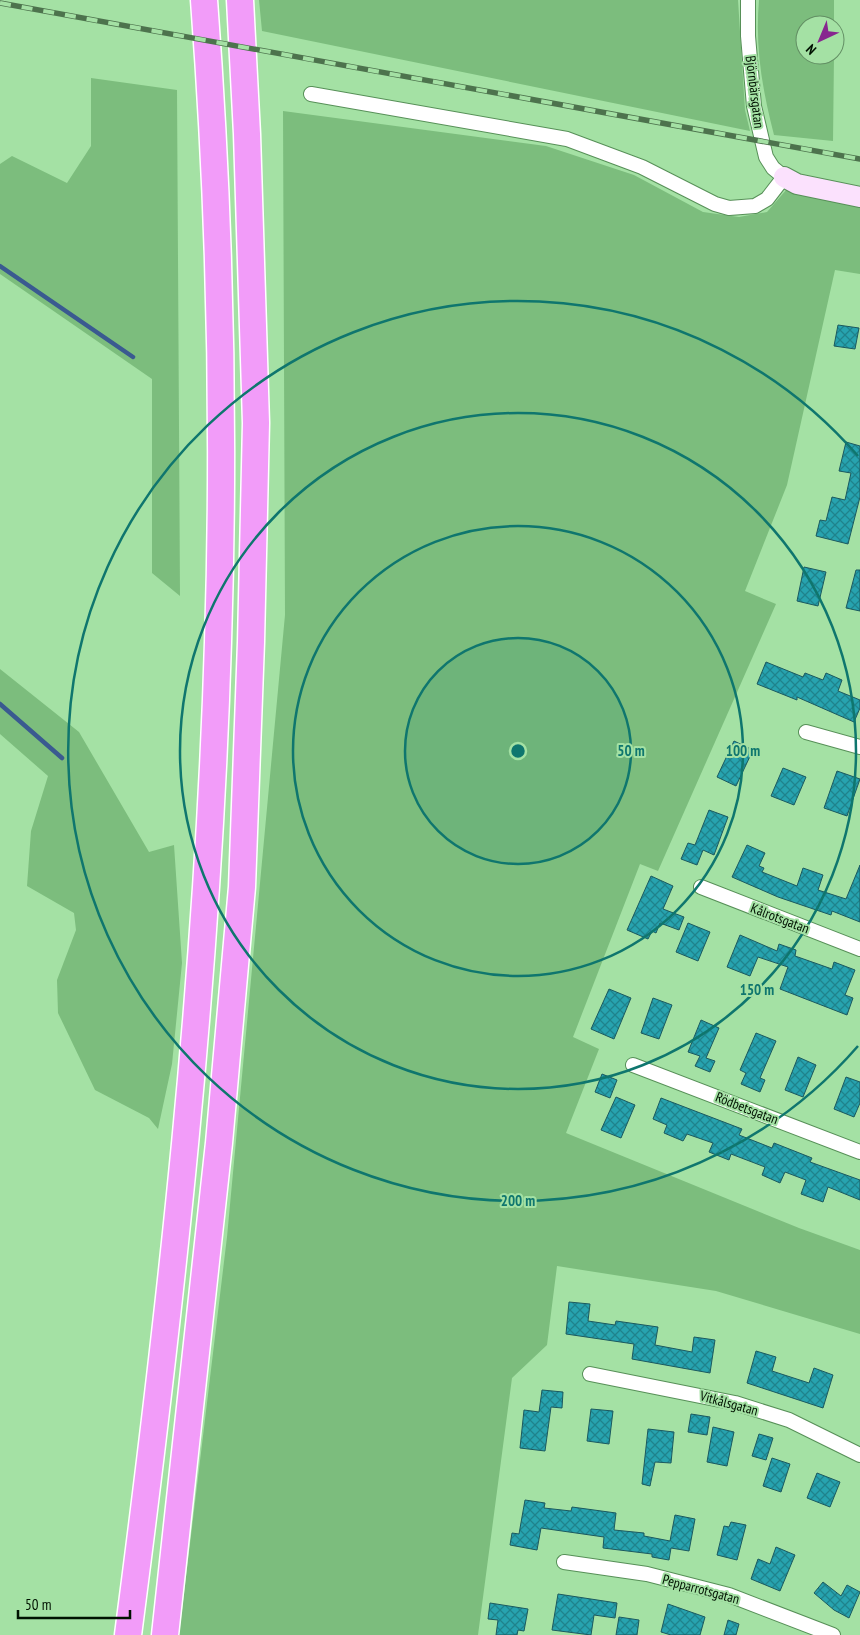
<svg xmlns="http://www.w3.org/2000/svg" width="860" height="1635" viewBox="0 0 860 1635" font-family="'PT Sans Narrow',sans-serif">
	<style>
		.green { fill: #7cbd7d }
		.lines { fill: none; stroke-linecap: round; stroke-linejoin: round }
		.stream { stroke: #3a5a90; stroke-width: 4.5 }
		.building { fill: url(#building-cross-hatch); stroke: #1b595f }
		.street-casing { stroke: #579058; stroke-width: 16 }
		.secondary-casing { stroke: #579058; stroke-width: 22 }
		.highway-casing { stroke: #fff; stroke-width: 29 }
		.street { stroke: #fff; stroke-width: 14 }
		.secondary { stroke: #fbe1fd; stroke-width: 20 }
		.highway { stroke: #f29cf9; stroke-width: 26 }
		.rail-casing { stroke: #4d734d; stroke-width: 5.5 }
		.rail { stroke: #a4e1a4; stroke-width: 4; stroke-dasharray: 11; stroke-linecap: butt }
		.ring { fill: none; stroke: #0f766e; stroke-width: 2.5 }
		.labels { text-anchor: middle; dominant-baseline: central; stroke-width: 4; stroke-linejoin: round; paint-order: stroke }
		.street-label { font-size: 14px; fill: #001201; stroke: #a4e1a4 }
		.centre { fill: #0f766e; stroke: #a4e1a4; stroke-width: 2.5 }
		.ring-label { font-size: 15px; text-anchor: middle; font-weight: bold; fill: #0f766e; stroke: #a4e1a4; stroke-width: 4; stroke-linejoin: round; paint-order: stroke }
	</style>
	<defs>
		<pattern id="building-cross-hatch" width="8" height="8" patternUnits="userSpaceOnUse" patternTransform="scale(1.25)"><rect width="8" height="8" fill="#27a3af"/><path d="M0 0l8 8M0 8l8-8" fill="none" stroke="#1f838c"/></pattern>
	</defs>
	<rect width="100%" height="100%" fill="#a4e1a4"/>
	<!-- green -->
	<path class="green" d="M 259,0 L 738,0 L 745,110 L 750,131 L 262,31 Z
		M 759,0 L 834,0 L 834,25 L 805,25 L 805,55 L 834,55 L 833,141 L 774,135 C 762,88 755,48 759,0 Z
		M 91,78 L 177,90 L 180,596 L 152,573 L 152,379 L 0,274 L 0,164 L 12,156 L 67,183 L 91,146 Z
		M 283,111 L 546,146 L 634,175 L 703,212 L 739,217 L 767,212 L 787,189 L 860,204 L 860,274 L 835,270 L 787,485 L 745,591 L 776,604 L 658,871 L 640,864 L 573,1037 L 599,1049 L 566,1133 L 799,1228 L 860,1250 L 860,1334 L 716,1291 L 557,1266 L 547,1345 L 512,1378 L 478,1635 L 179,1635 L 227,1237 L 285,615 Z
		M 0,669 L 79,732 L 149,852 L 174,845 L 182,963 L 172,1064 L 158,1129 L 149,1118 L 95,1090 L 58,1013 L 57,980 L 76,930 L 74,913 L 27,886 L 31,831 L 48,776 L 0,734 Z"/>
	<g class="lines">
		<!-- stream -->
		<path class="stream" d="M 0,266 L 133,357
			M 0,704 L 62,758"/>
	</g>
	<!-- building -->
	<path class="building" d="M 838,325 L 859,328 L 855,349 L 834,346 Z
		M 846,442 L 860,446 L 860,497 L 848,544 L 816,536 L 820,520 L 826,521 L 832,497 L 845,500 L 851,473 L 839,471 Z
		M 804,567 L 826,572 L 818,606 L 797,601 Z
		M 856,570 L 860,570 L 860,611 L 846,608 Z
		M 766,662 L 803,677 L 805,673 L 823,680 L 826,673 L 842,680 L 838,691 L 860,700 L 860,708 L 854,722 L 797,697 L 797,700 L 757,684 Z
		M 734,741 L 753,750 L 736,786 L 717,777 Z
		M 783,768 L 806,777 L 794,805 L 771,796 Z
		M 837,771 L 860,779 L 847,816 L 824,808 Z
		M 709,810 L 728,817 L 714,855 L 703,850 L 697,865 L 681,859 L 688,843 L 695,845 Z
		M 747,845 L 765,853 L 759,866 L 764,868 L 762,872 L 797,886 L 803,868 L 823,875 L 818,890 L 846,899 L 860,865 L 860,922 L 832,911 L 831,915 L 778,897 L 732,877 Z
		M 651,876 L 673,886 L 663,909 L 684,917 L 679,930 L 660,923 L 656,933 L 652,931 L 648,939 L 627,930 Z
		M 688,923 L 710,932 L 698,961 L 676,952 Z
		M 740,935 L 777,951 L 779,944 L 796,950 L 795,956 L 832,969 L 834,962 L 855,970 L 845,995 L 853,998 L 847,1015 L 780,989 L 788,967 L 758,957 L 750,976 L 727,967 Z
		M 609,989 L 631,998 L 614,1039 L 591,1029 Z
		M 653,998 L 672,1005 L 659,1039 L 641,1033 Z
		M 701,1020 L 719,1028 L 706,1058 L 715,1061 L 710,1072 L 695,1066 L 700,1056 L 688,1052 Z
		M 756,1033 L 776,1041 L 760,1078 L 765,1080 L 760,1092 L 741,1084 L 746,1073 L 740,1070 Z
		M 798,1057 L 816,1065 L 803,1097 L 785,1090 Z
		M 602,1074 L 617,1080 L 610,1098 L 595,1092 Z
		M 846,1077 L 860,1082 L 860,1103 L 854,1117 L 834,1109 Z
		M 616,1097 L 635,1105 L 621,1138 L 601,1130 Z
		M 661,1098 L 742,1129 L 739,1135 L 772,1148 L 774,1143 L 812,1158 L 810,1162 L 860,1180 L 860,1200 L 828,1187 L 823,1202 L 801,1194 L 806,1180 L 785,1172 L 780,1183 L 762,1175 L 765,1167 L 731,1154 L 729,1160 L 709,1152 L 713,1143 L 687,1134 L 683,1141 L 664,1133 L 667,1125 L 653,1119 Z
		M 569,1302 L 590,1304 L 588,1321 L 615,1325 L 616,1321 L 658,1327 L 655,1345 L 692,1352 L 694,1337 L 715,1340 L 710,1373 L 632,1359 L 634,1344 L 566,1334 Z
		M 756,1351 L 776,1357 L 772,1371 L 809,1383 L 814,1368 L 833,1375 L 823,1408 L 747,1383 Z
		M 542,1390 L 563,1392 L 562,1408 L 551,1407 L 545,1451 L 520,1448 L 524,1410 L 539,1412 Z
		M 591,1409 L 613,1411 L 609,1444 L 587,1441 Z
		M 691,1414 L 710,1417 L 707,1435 L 688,1432 Z
		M 713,1427 L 734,1432 L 727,1466 L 707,1462 Z
		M 648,1429 L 674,1432 L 671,1463 L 655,1462 L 650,1486 L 642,1484 Z
		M 759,1434 L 773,1438 L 766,1460 L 752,1456 Z
		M 772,1458 L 790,1464 L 781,1492 L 763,1486 Z
		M 817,1473 L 840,1482 L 830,1507 L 807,1498 Z
		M 525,1500 L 545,1503 L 544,1508 L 571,1511 L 572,1507 L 616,1513 L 614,1530 L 644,1533 L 644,1536 L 670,1541 L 675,1515 L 695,1519 L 689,1551 L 671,1548 L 669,1560 L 652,1557 L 652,1554 L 603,1548 L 604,1537 L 541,1528 L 537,1550 L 510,1545 L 512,1533 L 519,1534 Z
		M 731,1522 L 746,1525 L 737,1560 L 717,1555 L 724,1526 L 729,1527 Z
		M 776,1547 L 795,1555 L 780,1591 L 751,1579 L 758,1559 L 770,1564 Z
		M 823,1582 L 841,1596 L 847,1585 L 860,1592 L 849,1618 L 834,1610 L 814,1593 Z
		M 558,1594 L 617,1603 L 615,1618 L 594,1615 L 591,1635 L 552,1630 Z
		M 490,1603 L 528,1609 L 524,1631 L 518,1630 L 517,1635 L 496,1635 L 498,1620 L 488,1619 Z
		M 668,1604 L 705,1617 L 700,1635 L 671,1635 L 661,1632 Z
		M 619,1617 L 639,1620 L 637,1635 L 616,1635 Z
		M 728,1620 L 739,1624 L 736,1635 L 724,1635 Z"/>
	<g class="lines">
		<!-- street casing -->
		<g class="street-casing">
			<path id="street" d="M 311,94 L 567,139 L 642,167 L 715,204 L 729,208 L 755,206 L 767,199 L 784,177 L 773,168 L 766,157 L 754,106 L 748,36 L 748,0
				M 806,732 L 860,747
				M 701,887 L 860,949
				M 633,1065 L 860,1152
				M 590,1374 L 735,1403 L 789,1420 L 860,1455
				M 564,1562 L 647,1574 L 729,1595 L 833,1635"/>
		</g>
		<!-- secondary casing -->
		<g class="secondary-casing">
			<path id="secondary" d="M 784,177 L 797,184 L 860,197"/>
		</g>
		<!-- highway casing -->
		<g class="highway-casing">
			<path id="highway" d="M 128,1635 C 171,1306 208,975 218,642 C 225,428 220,213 204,0
				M 165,1635 L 219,1143 L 242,887 L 251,642 L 256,423 L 247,134 L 240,0"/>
		</g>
		<!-- street -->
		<use href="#street" class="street"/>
		<!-- secondary -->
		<use href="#secondary" class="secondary"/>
		<!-- highway -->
		<use href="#highway" class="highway"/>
		<!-- rail casing -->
		<g class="rail-casing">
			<path id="rail" d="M 0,3 L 860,159"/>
		</g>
		<!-- rail -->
		<use href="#rail" class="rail"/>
	</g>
	<!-- distance rings -->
	<circle cx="518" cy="751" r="113" fill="#0f766e" fill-opacity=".12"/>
	<g class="ring">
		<circle cx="518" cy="751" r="113"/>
		<circle cx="518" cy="751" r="225"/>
		<circle cx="518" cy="751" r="338"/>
		<path d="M858 1046A450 450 0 1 1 858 456"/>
	</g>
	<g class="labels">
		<!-- street labels -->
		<g class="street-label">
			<text transform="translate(755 92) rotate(83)">Björnbärsgatan</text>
			<text transform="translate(780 918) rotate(21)">Kålrotsgatan</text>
			<text transform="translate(747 1108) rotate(21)">Rödbetsgatan</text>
			<text transform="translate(729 1403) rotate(15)">Vitkålsgatan</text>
			<text transform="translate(701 1589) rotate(15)">Pepparrotsgatan</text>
		</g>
	</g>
	<circle cx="518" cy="751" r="8" class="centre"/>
	<g class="ring-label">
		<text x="631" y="756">50 m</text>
		<text x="743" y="756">100 m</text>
		<text x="757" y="995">150 m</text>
		<text x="518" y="1206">200 m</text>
	</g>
	<!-- north arrow -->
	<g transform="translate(820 40) rotate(224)"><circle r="24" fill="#a4e1a4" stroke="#628e63"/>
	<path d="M0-4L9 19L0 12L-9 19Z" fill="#87268f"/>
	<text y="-8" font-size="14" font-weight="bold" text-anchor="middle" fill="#001201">N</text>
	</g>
	<!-- scale -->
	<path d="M18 1610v8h112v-8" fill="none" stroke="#001201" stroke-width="2.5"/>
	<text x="25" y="1610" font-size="15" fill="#001201" stroke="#a4e1a4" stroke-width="4" paint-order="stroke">50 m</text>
</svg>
